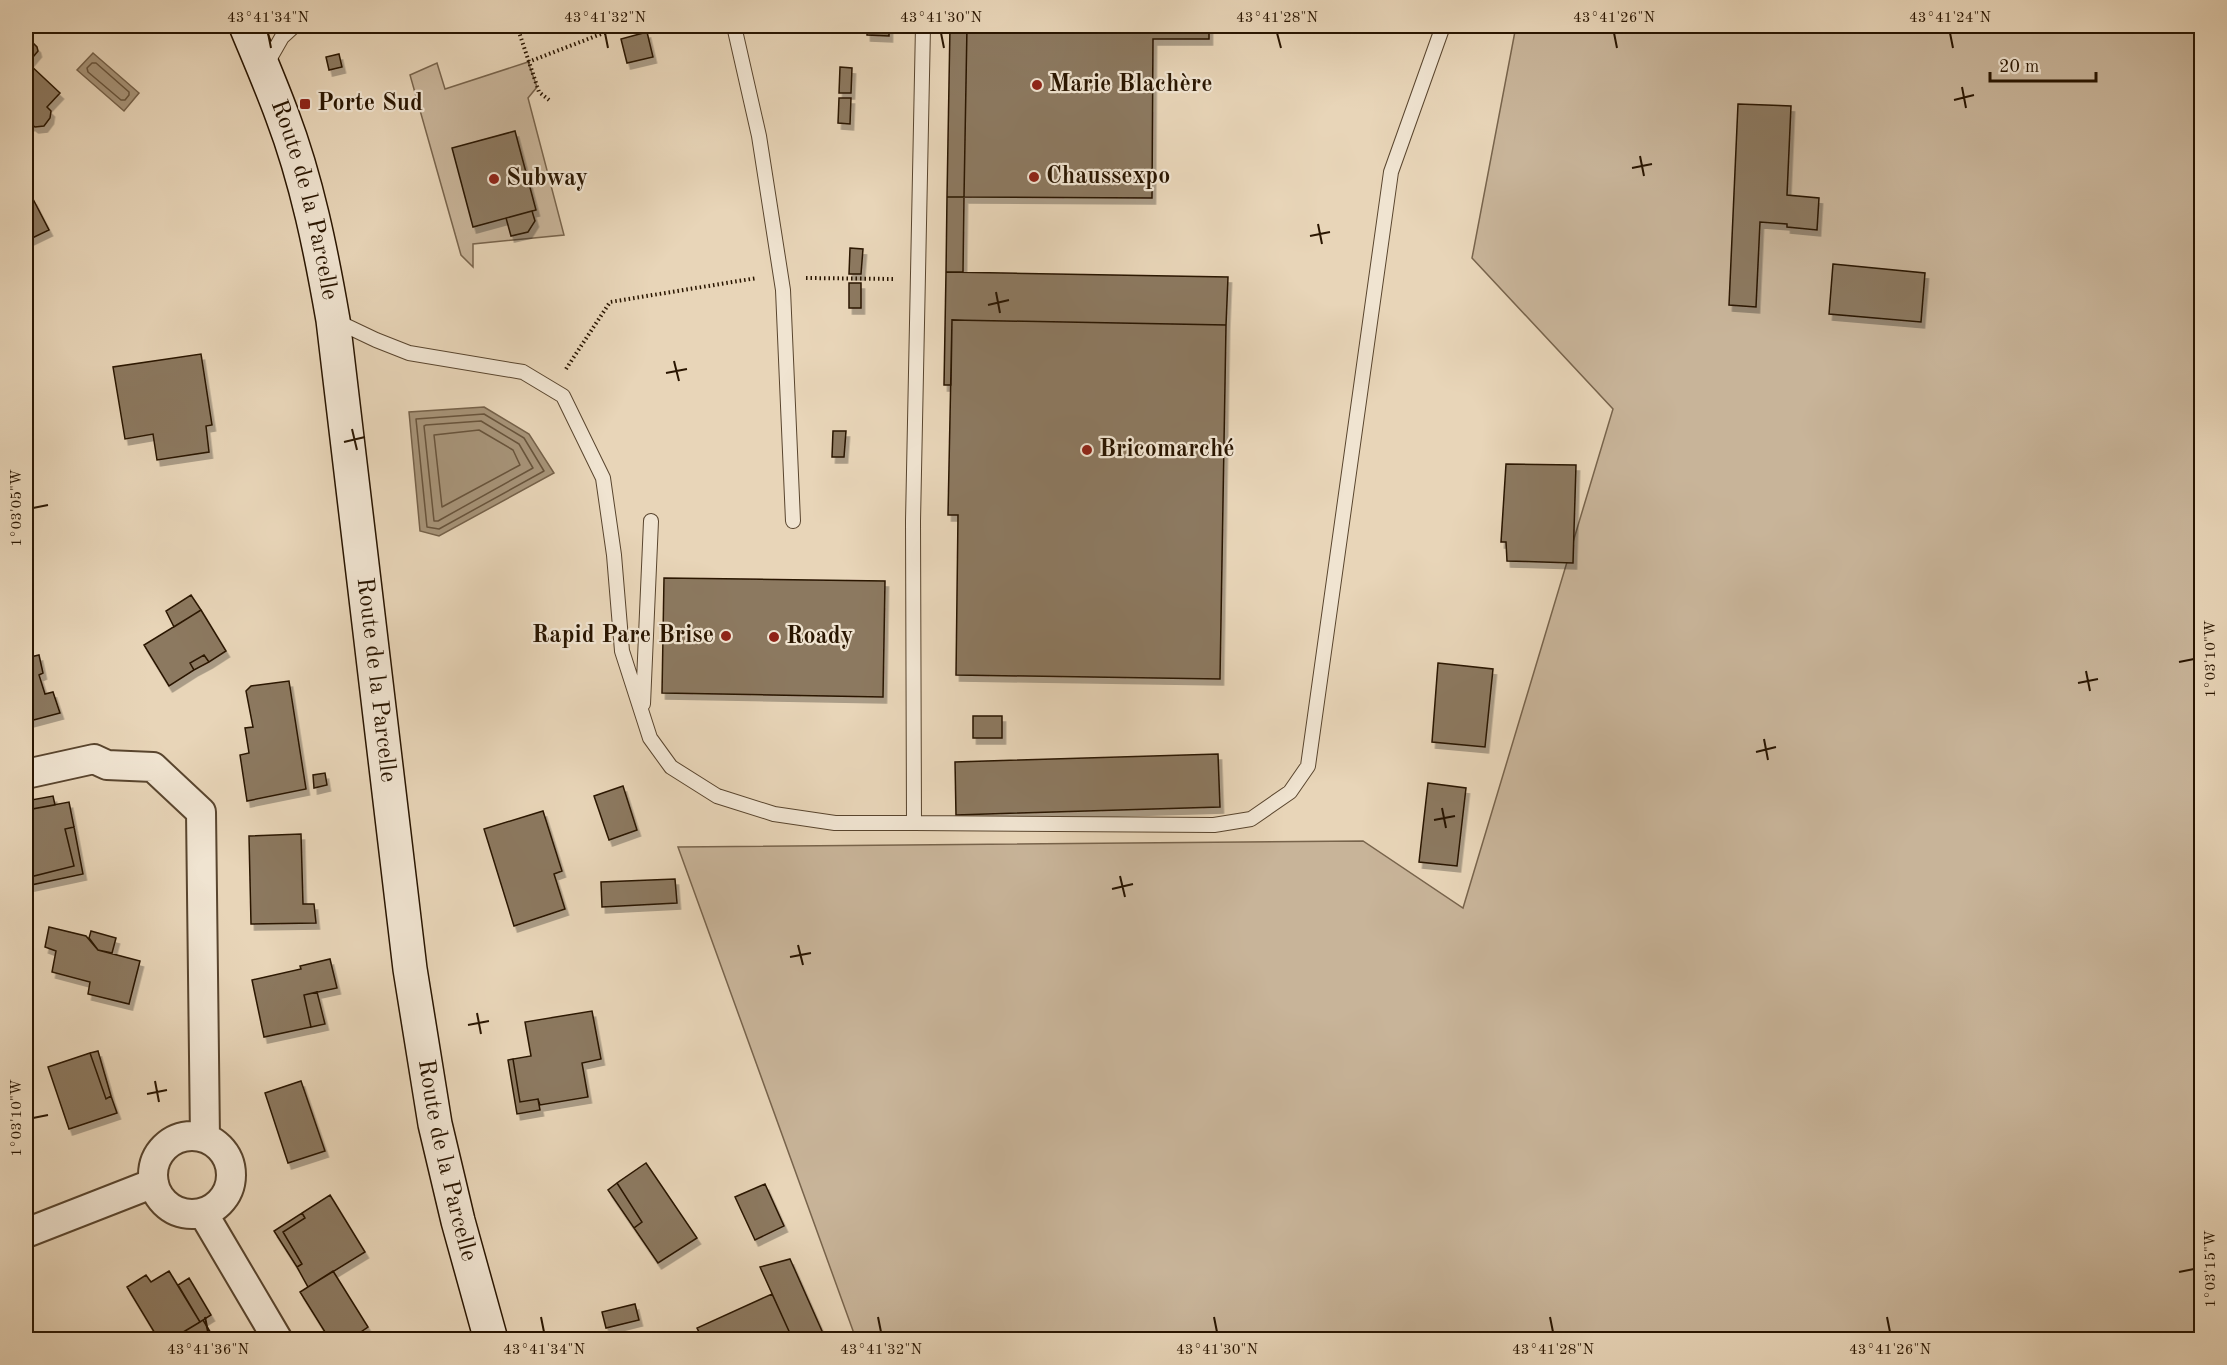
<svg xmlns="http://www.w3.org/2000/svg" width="2227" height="1365" viewBox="0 0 2227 1365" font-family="'Old Standard TT',serif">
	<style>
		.green { fill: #c8b499; stroke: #78644c; stroke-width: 1.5 }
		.water { fill: #a79479; stroke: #756149; stroke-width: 1.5 }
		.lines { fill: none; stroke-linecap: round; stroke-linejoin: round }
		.shore { stroke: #68543c; stroke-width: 1.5 }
		.building { fill: #8c7960; stroke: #291500; stroke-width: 1.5; filter: url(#shadow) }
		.lane-casing { stroke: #59452e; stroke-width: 16 }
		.street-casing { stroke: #59452e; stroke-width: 32 }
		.secondary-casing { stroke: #291500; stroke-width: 36 }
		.path { stroke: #291500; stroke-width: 4; stroke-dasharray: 1.5 3; stroke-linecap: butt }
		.lane { stroke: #f0e4d1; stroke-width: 14 }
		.street { stroke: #f0e4d1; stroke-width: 28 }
		.secondary { stroke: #f0e4d1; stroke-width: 33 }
		.ticks { fill: none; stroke: #291500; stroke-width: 2 }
		.poi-dot { fill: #8f2418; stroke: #f0e4d1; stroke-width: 2 }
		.labels { text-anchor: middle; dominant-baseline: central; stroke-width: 4.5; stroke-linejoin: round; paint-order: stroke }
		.poi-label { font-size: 24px; font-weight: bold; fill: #291500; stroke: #f0e4d1; text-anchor: start }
		.street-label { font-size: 24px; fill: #291500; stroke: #f0e4d1 }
		.neatline { fill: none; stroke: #291500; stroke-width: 2 }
		.ticks-label { font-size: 15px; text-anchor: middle; fill: #291500 }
	</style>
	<defs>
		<filter id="shadow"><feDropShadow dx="3.5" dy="6" stdDeviation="0" flood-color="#0004"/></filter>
	</defs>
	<rect width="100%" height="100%" fill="#e8d5b8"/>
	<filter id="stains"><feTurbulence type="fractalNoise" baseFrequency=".00333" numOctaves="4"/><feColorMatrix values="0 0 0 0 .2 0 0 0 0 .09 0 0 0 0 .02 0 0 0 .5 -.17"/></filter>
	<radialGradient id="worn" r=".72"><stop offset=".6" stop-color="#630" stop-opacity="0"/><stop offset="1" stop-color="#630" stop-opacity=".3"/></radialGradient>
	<!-- green -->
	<path class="green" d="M 1516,26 L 2201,26 L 2201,1339 L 856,1339 L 678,847 L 1363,841 L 1463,908 L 1613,409 L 1472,258 Z
		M 528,62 L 537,87 L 528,98 L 564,235 L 473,244 L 473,267 L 461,255 L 410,75 L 437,63 L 445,89 Z"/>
	<!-- water -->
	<path class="water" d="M 93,53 L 139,93 L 124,111 L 77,70 Z
		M 484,407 L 529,434 L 554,473 L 439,536 L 420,531 L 409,412 Z"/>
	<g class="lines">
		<!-- shore -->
		<path class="shore" d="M 92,63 L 96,63 L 129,92 L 129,95 L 125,100 L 121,100 L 88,72 L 87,68 Z
			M 484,414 L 524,438 L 544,471 L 439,529 L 427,527 L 416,419 Z
			M 481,421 L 519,444 L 533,468 L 438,521 L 434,521 L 424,426 L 426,425 Z
			M 479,430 L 513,450 L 520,465 L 442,507 L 434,435 Z"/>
	</g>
	<!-- building -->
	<path class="building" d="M 867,26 L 889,26 L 889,36 L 867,35 Z
		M 950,26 L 967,26 L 964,197 L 947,197 Z
		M 967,26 L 1209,26 L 1209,39 L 1153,39 L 1152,198 L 964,197 Z
		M 647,32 L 653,57 L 627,63 L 621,39 Z
		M 29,39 L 37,47 L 38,51 L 28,63 L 60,93 L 47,107 L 51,111 L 50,118 L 44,126 L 35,127 L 31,124 L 26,130 L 26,40 Z
		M 339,54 L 342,67 L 329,70 L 326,57 Z
		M 840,67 L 852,68 L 851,93 L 839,93 Z
		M 839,98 L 851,98 L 850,124 L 838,123 Z
		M 1738,104 L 1791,106 L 1787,195 L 1819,198 L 1817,230 L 1787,227 L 1787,224 L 1760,222 L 1756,307 L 1729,305 Z
		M 515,131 L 536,210 L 473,227 L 452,148 Z
		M 947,197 L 964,197 L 963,272 L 946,272 Z
		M 33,199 L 49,230 L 26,241 L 26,203 Z
		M 532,211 L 535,221 L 528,232 L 511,236 L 506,218 Z
		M 850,248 L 863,249 L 861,274 L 849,274 Z
		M 1833,264 L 1925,273 L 1921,322 L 1829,314 Z
		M 946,272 L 1228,277 L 1226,325 L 952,320 L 951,385 L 944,385 Z
		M 849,283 L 861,283 L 861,308 L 849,308 Z
		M 952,320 L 1226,325 L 1220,679 L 956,675 L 958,515 L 948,515 Z
		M 201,354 L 212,425 L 206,426 L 209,452 L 157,460 L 153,434 L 125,439 L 113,367 Z
		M 833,431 L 846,431 L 844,457 L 832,457 Z
		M 1506,464 L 1576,465 L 1573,563 L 1507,561 L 1506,542 L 1501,542 Z
		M 664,578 L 885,581 L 883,697 L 662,693 Z
		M 191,595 L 201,610 L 174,627 L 166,611 Z
		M 201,610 L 226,651 L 209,662 L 204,655 L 190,663 L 194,670 L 169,686 L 144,645 Z
		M 39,655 L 43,673 L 39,675 L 45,694 L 53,692 L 60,713 L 26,722 L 26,658 Z
		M 204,655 L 209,662 L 194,670 L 190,663 Z
		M 1438,663 L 1493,669 L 1485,747 L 1432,742 Z
		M 289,681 L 306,789 L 247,801 L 240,755 L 249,753 L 245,728 L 253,727 L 246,691 L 251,686 Z
		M 973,716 L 1002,716 L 1002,738 L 973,738 Z
		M 1218,754 L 1220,807 L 956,815 L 955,762 Z
		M 325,773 L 327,785 L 314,788 L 313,775 Z
		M 1428,783 L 1466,788 L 1457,866 L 1419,862 Z
		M 623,786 L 637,830 L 609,840 L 594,796 Z
		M 53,796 L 55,805 L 32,809 L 31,800 Z
		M 69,802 L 74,827 L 65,829 L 74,866 L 30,877 L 26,856 L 26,810 Z
		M 543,811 L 562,871 L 554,874 L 565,909 L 514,926 L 484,829 Z
		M 74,827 L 83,874 L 31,885 L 30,877 L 74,866 L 65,829 Z
		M 301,834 L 303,904 L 314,904 L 316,923 L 251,924 L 249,836 Z
		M 675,879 L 677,903 L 602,907 L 601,882 Z
		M 49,927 L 86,936 L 98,950 L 140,961 L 129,1004 L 88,994 L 90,982 L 52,972 L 56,951 L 45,947 Z
		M 91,931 L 116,938 L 112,953 L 98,950 L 89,938 Z
		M 330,959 L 337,988 L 304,995 L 311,1027 L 264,1037 L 252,980 L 301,969 L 300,966 Z
		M 317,992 L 325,1024 L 311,1027 L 304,995 Z
		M 592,1011 L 601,1059 L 582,1063 L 588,1097 L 540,1105 L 538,1099 L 520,1102 L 513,1059 L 531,1056 L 525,1022 Z
		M 98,1051 L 111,1096 L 106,1099 L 90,1053 Z
		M 90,1053 L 106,1099 L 111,1096 L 117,1113 L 69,1129 L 48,1067 Z
		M 513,1059 L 520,1102 L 538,1099 L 540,1110 L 517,1114 L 508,1060 Z
		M 301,1081 L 325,1151 L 288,1163 L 265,1093 Z
		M 646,1163 L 697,1238 L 658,1263 L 634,1228 L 642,1222 L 617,1183 Z
		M 617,1183 L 642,1222 L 634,1228 L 608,1190 Z
		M 765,1184 L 784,1226 L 755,1240 L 735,1197 Z
		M 330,1195 L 365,1252 L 308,1287 L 297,1267 L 302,1264 L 283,1232 L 305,1218 L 302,1213 Z
		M 302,1213 L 305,1218 L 283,1232 L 302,1264 L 297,1267 L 274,1231 Z
		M 790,1259 L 826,1340 L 793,1340 L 760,1267 Z
		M 169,1271 L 200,1322 L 170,1340 L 159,1340 L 127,1287 L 146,1275 L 151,1282 Z
		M 333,1271 L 368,1327 L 349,1340 L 330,1340 L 300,1292 Z
		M 189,1278 L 211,1315 L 200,1322 L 178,1285 Z
		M 772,1294 L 793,1340 L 703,1340 L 697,1328 Z
		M 635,1304 L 639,1320 L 606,1328 L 602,1312 Z
		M 203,1320 L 215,1340 L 170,1340 L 200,1322 Z"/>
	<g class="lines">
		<!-- lane casing -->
		<g class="lane-casing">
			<path id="lane" d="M 734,26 L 759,136 L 783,290 L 793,521
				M 266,65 L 282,37 L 294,26
				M 336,321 L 376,340 L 409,353 L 523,372 L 563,396 L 603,478 L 614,555 L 622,651 L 650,738 L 671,767 L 717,796 L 774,814 L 835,823 L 914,823 L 913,521 L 923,26
				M 643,704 L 651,521
				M 914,823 L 1214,825 L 1251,819 L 1290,792 L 1308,766 L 1391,172 L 1443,26"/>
		</g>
		<!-- street casing -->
		<g class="street-casing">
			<path id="street" d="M 26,774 L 94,759 L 107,765 L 153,767 L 201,812 L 205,1138
				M153 1175a39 39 0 1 1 78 0a39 39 0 1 1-78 0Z
				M 203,1213 L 278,1340
				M 26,1233 L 154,1183"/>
		</g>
		<!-- secondary casing -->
		<g class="secondary-casing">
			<g id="secondary">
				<path id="s1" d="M 246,26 C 258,55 271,85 282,115 C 307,181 321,251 333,320 L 410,969 L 435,1124 L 458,1221 L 491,1340"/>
			</g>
		</g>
		<!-- path -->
		<path class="path" d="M 517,26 L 539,92 L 549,100
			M 528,62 L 622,26
			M 806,278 L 895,279
			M 566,369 L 610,302 L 757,278"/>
		<!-- lane -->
		<use href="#lane" class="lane"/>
		<!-- street -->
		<use href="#street" class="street"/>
		<!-- secondary -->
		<use href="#secondary" class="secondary"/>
	</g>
	<!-- ticks -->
	<path class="ticks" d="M 268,33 L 271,48M 605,33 L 608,48M 941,33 L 944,48M 1277,33 L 1281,48M 1614,33 L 1617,48M 1950,33 L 1953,48M 1962,87 L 1966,108M 1954,100 L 1974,95M 1640,156 L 1644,176M 1632,168 L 1652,164M 1318,224 L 1322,244M 1310,236 L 1330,232M 996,292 L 1000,313M 988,305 L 1009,300M 674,361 L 679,381M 666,373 L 687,369M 352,429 L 357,450M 344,442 L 365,437M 33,508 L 48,505M 2179,662 L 2194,659M 2086,671 L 2090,691M 2078,683 L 2098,679M 1764,739 L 1768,760M 1756,752 L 1776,747M 1442,808 L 1446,828M 1434,820 L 1455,816M 1120,876 L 1125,897M 1112,889 L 1133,884M 798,945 L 803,965M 790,957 L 811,953M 477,1013 L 481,1034M 468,1025 L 489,1021M 155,1081 L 159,1102M 147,1094 L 167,1090M 33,1118 L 48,1115M 2179,1272 L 2194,1269M 205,1317 L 208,1332M 541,1317 L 544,1332M 878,1317 L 881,1332M 1214,1317 L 1217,1332M 1550,1317 L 1553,1332M 1887,1317 L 1890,1332"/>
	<!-- markers -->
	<g class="poi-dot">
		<circle cx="1037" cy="85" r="6"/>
		<rect x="299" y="98" width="12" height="12" rx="3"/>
		<circle cx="1034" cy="177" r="6"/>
		<circle cx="494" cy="179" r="6"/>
		<circle cx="1087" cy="450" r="6"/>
		<circle cx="726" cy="636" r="6"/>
		<circle cx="774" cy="637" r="6"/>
	</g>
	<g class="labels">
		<!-- poi labels -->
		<g class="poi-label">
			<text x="1049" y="85">Marie Blachère</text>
			<text x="317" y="104">Porte Sud</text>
			<text x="1046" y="177">Chaussexpo</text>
			<text x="506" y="179">Subway</text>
			<text x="1099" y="450">Bricomarché</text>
			<text x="714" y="636" text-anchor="end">Rapid Pare Brise</text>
			<text x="786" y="637">Roady</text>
		</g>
		<!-- street labels -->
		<g class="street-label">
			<text stroke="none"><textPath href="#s1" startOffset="184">Route de la Parcelle</textPath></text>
			<text stroke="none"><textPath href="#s1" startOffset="670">Route de la Parcelle</textPath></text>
			<text stroke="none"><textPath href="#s1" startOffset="1156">Route de la Parcelle</textPath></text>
		</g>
	</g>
	<!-- margin -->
	<rect width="2227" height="1365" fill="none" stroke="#e8d5b8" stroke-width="66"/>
	<!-- scale -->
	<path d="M1990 72v9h106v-9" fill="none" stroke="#291500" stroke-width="3"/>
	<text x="1999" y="72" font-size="18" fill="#291500" stroke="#f0e4d1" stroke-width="4.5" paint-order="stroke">20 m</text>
	<rect x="33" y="33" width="2161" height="1299" class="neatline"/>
	<g class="ticks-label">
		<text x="268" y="22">43°41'34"N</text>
		<text x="605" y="22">43°41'32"N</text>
		<text x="941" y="22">43°41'30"N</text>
		<text x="1277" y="22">43°41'28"N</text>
		<text x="1614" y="22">43°41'26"N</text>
		<text x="1950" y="22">43°41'24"N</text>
		<text transform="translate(16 508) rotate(-90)" y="5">1°03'05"W</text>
		<text transform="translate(2210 659) rotate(-90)" y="5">1°03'10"W</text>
		<text transform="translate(16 1118) rotate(-90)" y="5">1°03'10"W</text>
		<text transform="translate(2210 1269) rotate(-90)" y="5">1°03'15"W</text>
		<text x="208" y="1354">43°41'36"N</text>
		<text x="544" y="1354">43°41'34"N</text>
		<text x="881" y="1354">43°41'32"N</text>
		<text x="1217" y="1354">43°41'30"N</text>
		<text x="1553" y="1354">43°41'28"N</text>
		<text x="1890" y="1354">43°41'26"N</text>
	</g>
	<rect width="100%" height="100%" filter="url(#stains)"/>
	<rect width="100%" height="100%" fill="url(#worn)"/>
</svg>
